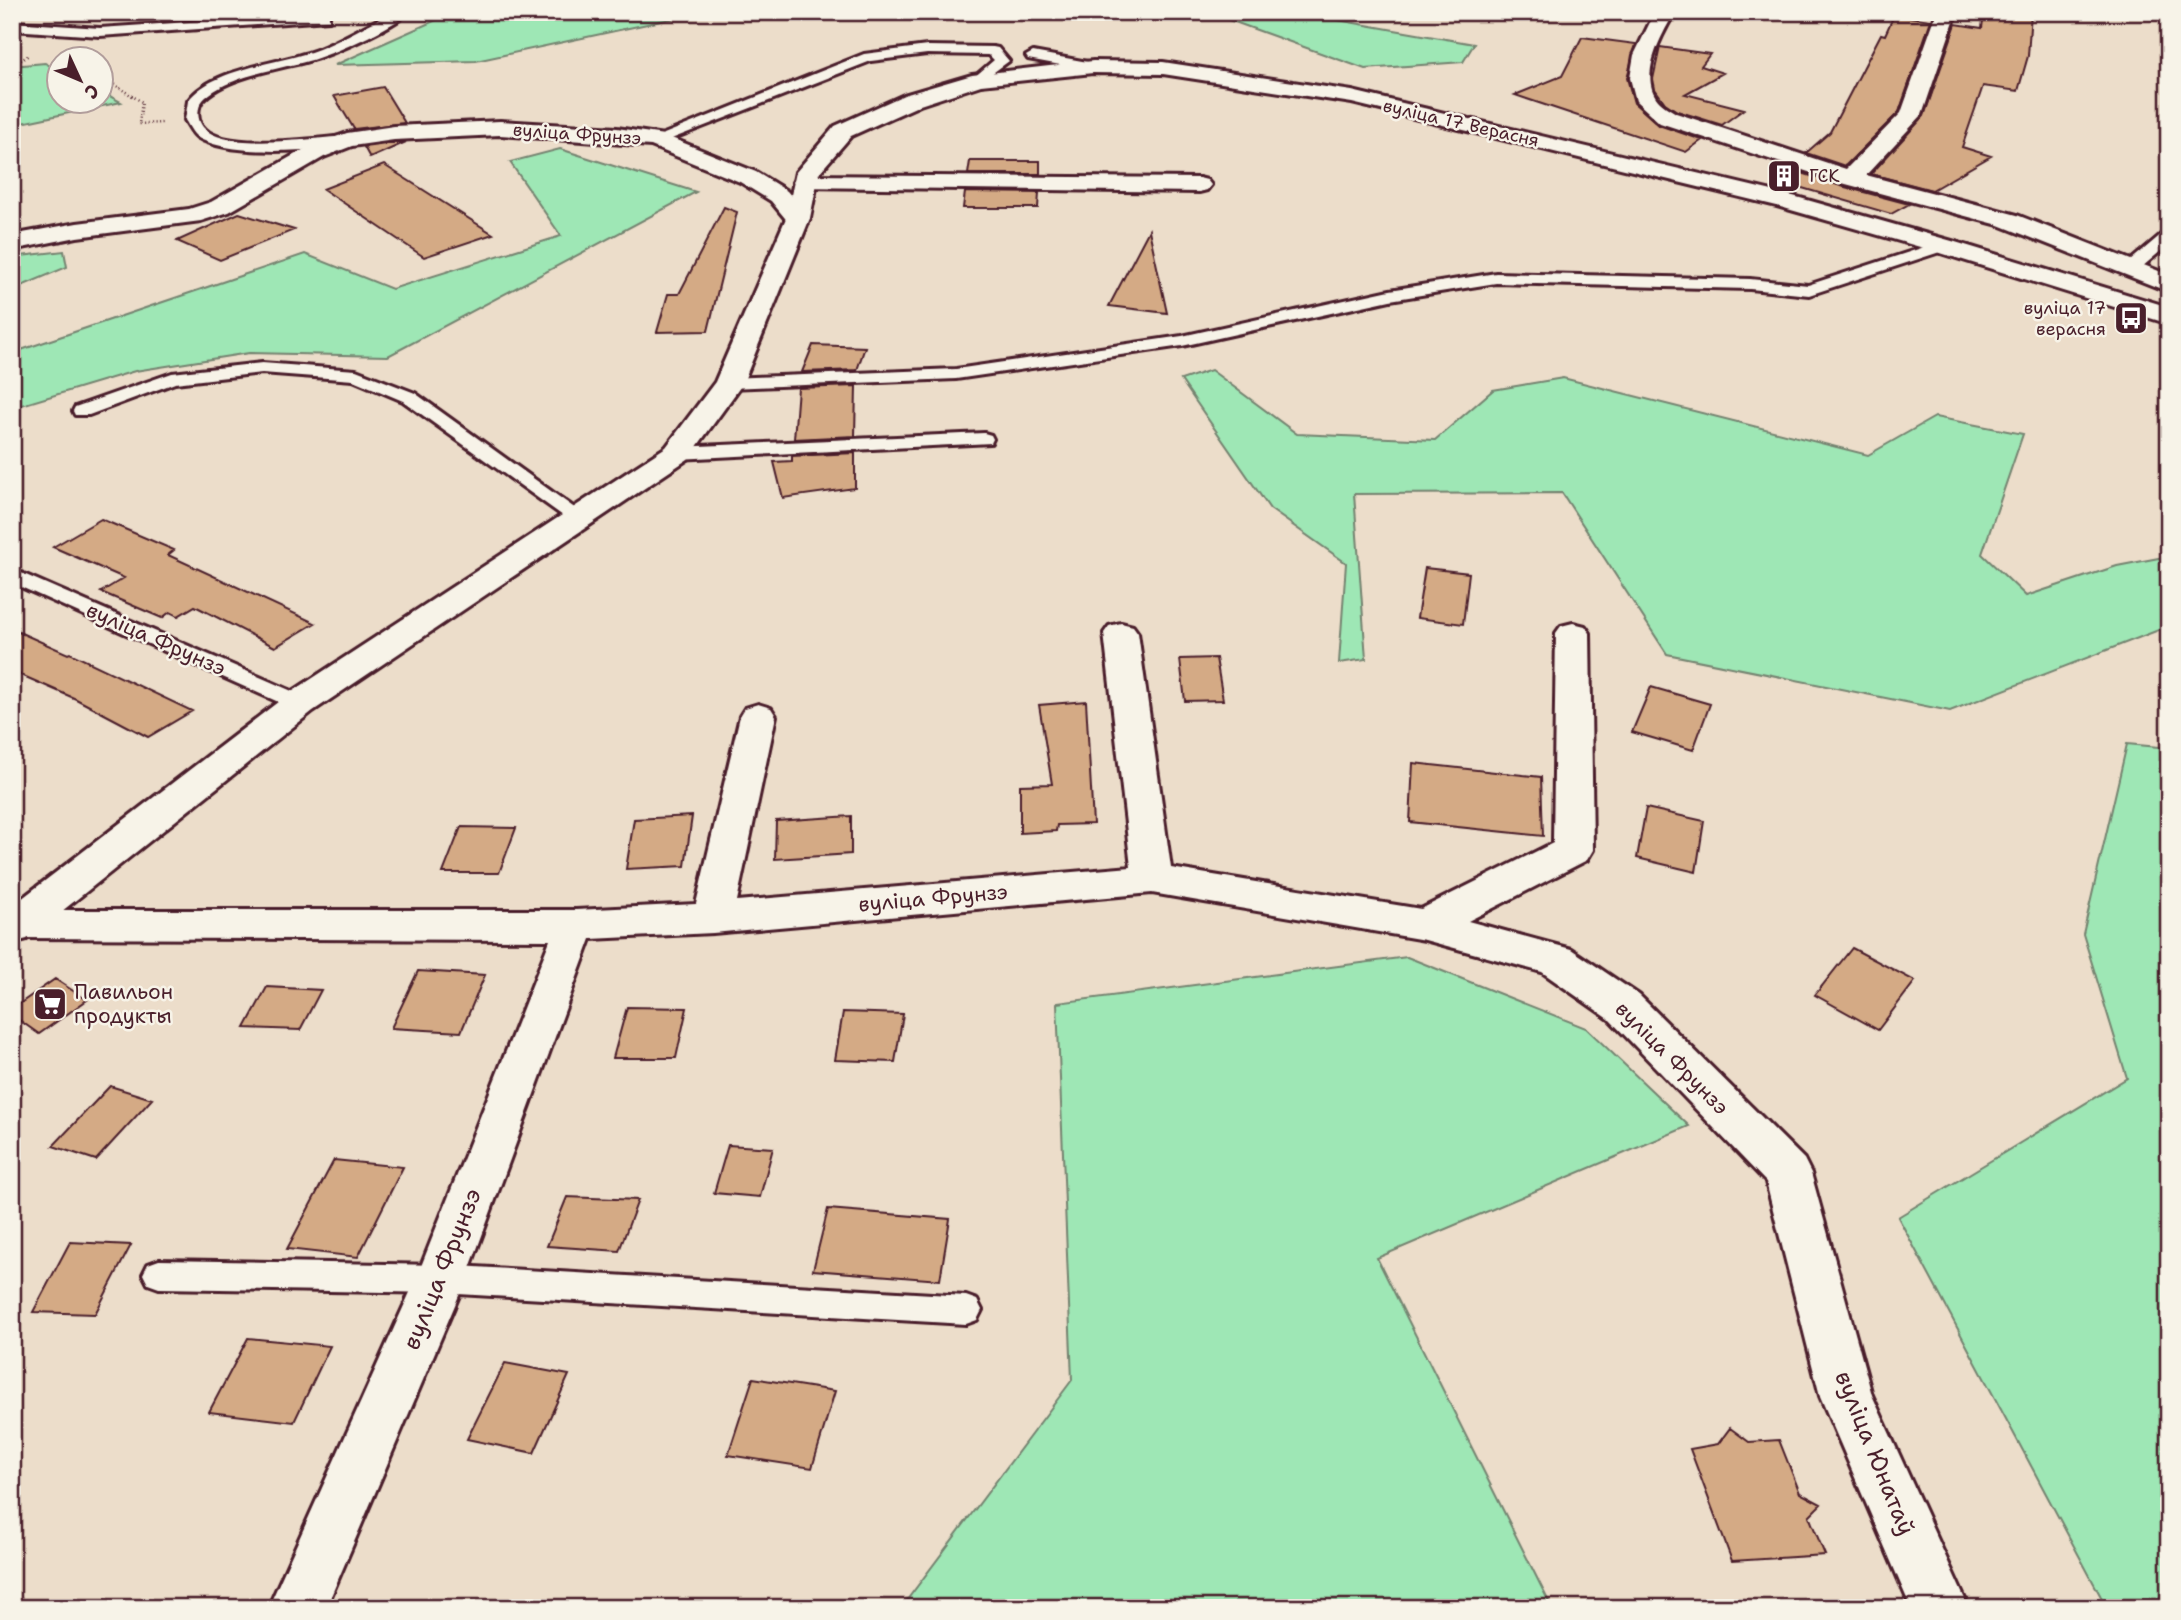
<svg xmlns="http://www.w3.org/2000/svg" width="2181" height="1620" viewBox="0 0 2181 1620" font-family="'Shantell Sans',sans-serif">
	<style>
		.green { fill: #9ee7b5; stroke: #748370; stroke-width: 2 }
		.building { fill: #d4aa85; stroke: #4a1f2b; stroke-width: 2 }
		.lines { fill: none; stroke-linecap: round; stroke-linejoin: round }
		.service-casing { stroke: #4a1f2b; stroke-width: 6 }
		.minor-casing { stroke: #4a1f2b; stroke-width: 6 }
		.tertiary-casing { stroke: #4a1f2b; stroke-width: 6 }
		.path { stroke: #4a1f2b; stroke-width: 2.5; stroke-dasharray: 1 2.5; stroke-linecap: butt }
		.service { fill: #f7f3e8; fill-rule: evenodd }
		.minor { fill: #f7f3e8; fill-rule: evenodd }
		.tertiary { fill: #f7f3e8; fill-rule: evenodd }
		.labels { text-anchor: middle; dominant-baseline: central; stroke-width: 5; stroke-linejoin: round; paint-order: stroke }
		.far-street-label { font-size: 18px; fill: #4a1f2b; stroke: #f7f3e8 }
		.far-poi-label { font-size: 18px; fill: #4a1f2b; stroke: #f7f3e8; text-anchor: start }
		.street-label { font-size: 21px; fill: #4a1f2b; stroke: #f7f3e8 }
		.poi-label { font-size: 21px; fill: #4a1f2b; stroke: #f7f3e8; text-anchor: start }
		.near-street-label { font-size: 24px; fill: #4a1f2b; stroke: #f7f3e8 }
	</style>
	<rect width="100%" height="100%" fill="#ecddca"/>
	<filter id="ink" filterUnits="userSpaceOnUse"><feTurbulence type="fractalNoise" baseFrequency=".0143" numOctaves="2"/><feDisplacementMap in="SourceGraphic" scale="14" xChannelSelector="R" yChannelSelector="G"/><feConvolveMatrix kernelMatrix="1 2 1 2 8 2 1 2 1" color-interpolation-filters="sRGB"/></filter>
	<g filter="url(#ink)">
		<!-- green -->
		<path class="green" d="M 454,12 L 703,12 L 476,61 L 335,65 Z
			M 1207,12 L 1292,12 L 1474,44 L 1463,62 L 1365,69 Z
			M 45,63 L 59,71 L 60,102 L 102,102 L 102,92 L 121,102 L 12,125 L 12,66 Z
			M 560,149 L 696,192 L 388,356 L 249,353 L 135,371 L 12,408 L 12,353 L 305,254 L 392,289 L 561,236 L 510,162 Z
			M 64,251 L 67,267 L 12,290 L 12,257 Z
			M 1211,370 L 1297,434 L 1435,440 L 1493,390 L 1563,378 L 1868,455 L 1935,417 L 2023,434 L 1982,554 L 2026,596 L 2117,566 L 2169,556 L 2169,626 L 1950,711 L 1667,654 L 1562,493 L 1354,494 L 1366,659 L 1339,663 L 1346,563 L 1270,509 L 1181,380 Z
			M 2127,744 L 2169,748 L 2169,869 L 2165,870 L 2169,895 L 2169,1608 L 2107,1608 L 1898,1217 L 2127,1078 L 2083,934 Z
			M 1407,957 L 1586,1028 L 1689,1126 L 1377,1258 L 1552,1608 L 901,1608 L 1072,1380 L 1057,1003 Z"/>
		<!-- building -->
		<path class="building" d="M 1984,12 L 2031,12 L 2028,56 L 2018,91 L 1983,86 L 1962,147 L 1991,156 L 1932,190 L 1871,174 L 1924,116 L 1956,24 L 1982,28 Z
			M 1894,15 L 1931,20 L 1899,112 L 1845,166 L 1806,153 L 1830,132 L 1881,34 L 1885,35 Z
			M 1582,37 L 1636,44 L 1627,78 L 1634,103 L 1659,125 L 1702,140 L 1686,152 L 1515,95 L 1562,76 Z
			M 1660,47 L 1710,54 L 1701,66 L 1723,73 L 1685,94 L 1744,109 L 1722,125 L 1677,111 L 1665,103 L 1655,89 L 1653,79 Z
			M 383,87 L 405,123 L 354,129 L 334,96 Z
			M 406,142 L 370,158 L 364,147 L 394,143 Z
			M 970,161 L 1040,161 L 1040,174 L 968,174 Z
			M 384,165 L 493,234 L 424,257 L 323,189 Z
			M 1790,169 L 1841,186 L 1909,204 L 1891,214 L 1778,181 Z
			M 965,192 L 1039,193 L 1038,208 L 963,208 Z
			M 724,207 L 737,212 L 708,331 L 657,332 L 668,294 L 679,294 Z
			M 239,213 L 294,230 L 220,260 L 177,241 Z
			M 1149,230 L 1167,313 L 1109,306 Z
			M 813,345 L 865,347 L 857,370 L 802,372 Z
			M 856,386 L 855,436 L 794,439 L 798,388 Z
			M 855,453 L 855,488 L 783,498 L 774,462 L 792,461 L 792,456 Z
			M 101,519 L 174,550 L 168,555 L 315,623 L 275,647 L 195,606 L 178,616 L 170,612 L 162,618 L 101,592 L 124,578 L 53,547 Z
			M 1425,568 L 1469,573 L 1463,624 L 1417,618 Z
			M 12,629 L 68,654 L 70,653 L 192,711 L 148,737 L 76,699 L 12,671 Z
			M 1216,658 L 1223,700 L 1185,701 L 1180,659 Z
			M 1651,687 L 1710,704 L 1693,750 L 1632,732 Z
			M 1086,701 L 1093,824 L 1057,825 L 1056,831 L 1020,833 L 1020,785 L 1052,784 L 1039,705 Z
			M 1413,763 L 1541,777 L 1543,836 L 1410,822 Z
			M 1646,808 L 1704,821 L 1696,872 L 1637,858 Z
			M 692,816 L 685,866 L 626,869 L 634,819 Z
			M 851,816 L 851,854 L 775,859 L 776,821 Z
			M 461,827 L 516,828 L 499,873 L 443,873 Z
			M 1852,948 L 1915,981 L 1878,1030 L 1815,995 Z
			M 418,971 L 485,975 L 461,1032 L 391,1028 Z
			M 55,979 L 87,1000 L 39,1034 L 12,1015 L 12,1009 Z
			M 267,987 L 321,990 L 300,1030 L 245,1028 Z
			M 627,1007 L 687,1008 L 676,1058 L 613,1058 Z
			M 843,1012 L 903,1014 L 895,1062 L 835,1060 Z
			M 110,1086 L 152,1099 L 96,1160 L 53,1146 Z
			M 728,1145 L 773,1148 L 760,1197 L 714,1193 Z
			M 334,1160 L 403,1167 L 358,1257 L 287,1249 Z
			M 567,1197 L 638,1200 L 619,1251 L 547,1246 Z
			M 828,1209 L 950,1219 L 940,1280 L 813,1270 Z
			M 70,1242 L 131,1245 L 95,1314 L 33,1312 Z
			M 248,1338 L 330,1346 L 294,1422 L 209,1412 Z
			M 505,1363 L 569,1375 L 534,1453 L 467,1439 Z
			M 753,1378 L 835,1391 L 812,1468 L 728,1455 Z
			M 1730,1428 L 1749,1442 L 1779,1440 L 1800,1493 L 1821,1504 L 1809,1516 L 1825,1555 L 1732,1561 L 1690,1449 L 1718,1444 Z"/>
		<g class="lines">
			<!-- service casing -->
			<g class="service-casing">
				<path id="service" d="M 393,12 L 409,12 C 392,28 332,55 308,61 C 279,69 224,77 203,100 C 196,108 197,122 205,129 C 227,151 316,138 347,136 L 354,140 L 352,143 C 317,152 228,157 197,137 C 192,133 189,126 185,120 L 188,101 C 212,67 282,64 319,49 C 344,39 368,24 393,12 Z
					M 325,13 L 329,14 L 329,20 L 100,36 L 12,30 L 12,22 L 100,28 Z
					M 927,46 L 993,47 L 998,48 L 1009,61 L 979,83 L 972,79 L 994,60 L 989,55 L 927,54 L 871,61 L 661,143 L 651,143 L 649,140 L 864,54 Z
					M 1033,52 L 1093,63 L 1100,67 L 1093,71 L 1028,59 L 1026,56 Z
					M 2169,231 L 2169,244 L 2135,273 L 2123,273 L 2121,270 L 2123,267 L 2163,233 Z
					M 1943,241 L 1951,246 L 1949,249 L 1809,295 L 1750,289 L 1496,283 L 1390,300 L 1182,346 L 956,379 L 729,388 L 720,383 L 729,378 L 956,369 L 1182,336 L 1390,290 L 1496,273 L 1750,279 L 1808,285 Z
					M 262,363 L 356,370 L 415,393 L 587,517 L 584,521 L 570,521 L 403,401 L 353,380 L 262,373 L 175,383 L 89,415 L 75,415 L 73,411 L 75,407 L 172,373 Z
					M 984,433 L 991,435 L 993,439 L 991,443 L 677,459 L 667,453 L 677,447 Z
					M 12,569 L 308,698 L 311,703 L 308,708 L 300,710 L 292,708 L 12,583 Z
					M 159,1260 L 441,1265 L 966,1296 L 977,1300 L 982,1310 L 977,1320 L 966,1324 L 441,1293 L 159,1288 L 148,1284 L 143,1274 L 148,1264 Z"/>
			</g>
			<!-- minor casing -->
			<g class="minor-casing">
				<path id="minor" d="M 1655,12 L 1675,12 C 1662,34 1638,76 1658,100 C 1662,105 1670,109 1676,113 L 1846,169 L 1901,113 L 1937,12 L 1957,12 L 1922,115 L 1866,175 L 2017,215 L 2169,275 L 2169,292 L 1999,225 L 1842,183 L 1660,123 L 1636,101 L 1630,78 L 1634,55 Z
					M 500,121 L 617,128 L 664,135 L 756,172 L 787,191 L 810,218 L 807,223 L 798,225 L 789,223 L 771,201 L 740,182 L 651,146 L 500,135 L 394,140 L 352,146 L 324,157 L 229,212 L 201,221 L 77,237 L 12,250 L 12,235 L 77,223 L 189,209 L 211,202 L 308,147 L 347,133 L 394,126 Z
					M 805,175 L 1199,178 L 1207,180 L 1211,185 L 1207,190 L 1199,192 L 797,187 L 793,182 L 797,177 Z
					M 1121,623 L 1133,626 L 1138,633 L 1171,868 L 1421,909 L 1553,843 L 1556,633 L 1561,626 L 1573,623 L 1585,626 L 1590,633 L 1593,850 L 1587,860 L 1468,921 L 1571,949 L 1639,995 L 1804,1159 L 1811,1173 L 1872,1395 L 1969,1608 L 1911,1608 L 1820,1396 L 1766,1182 L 1609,1019 L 1542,972 L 1425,940 L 1152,893 L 713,933 L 591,939 L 466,1279 L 326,1608 L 268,1608 L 416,1279 L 550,940 L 18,938 L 12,936 L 12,910 L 576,910 L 696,904 L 740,716 L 745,708 L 758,704 L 771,708 L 776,716 L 737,901 L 1131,867 L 1104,633 L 1109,626 Z"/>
			</g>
			<!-- tertiary casing -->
			<g class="tertiary-casing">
				<path id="tertiary" d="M 1093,61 L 1163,62 L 1352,91 L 1793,196 L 1952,241 L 2169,307 L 2169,324 L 1934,251 L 1777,206 L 1352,103 L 1163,74 L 1093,73 L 981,85 L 920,105 L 851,136 L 819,173 L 810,218 L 743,383 L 688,459 L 313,711 L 27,939 L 12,943 L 12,906 L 287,695 L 666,447 L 715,382 L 786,218 L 796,172 L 835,126 L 904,95 L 972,75 Z"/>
			</g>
			<!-- path -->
			<path class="path" d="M 12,66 L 29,55
				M 102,77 L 142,102 L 139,124 L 163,123"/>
			<!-- service -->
			<use href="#service" class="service"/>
			<!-- minor -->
			<use href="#minor" class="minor"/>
			<!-- tertiary -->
			<use href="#tertiary" class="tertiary"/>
		</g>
	</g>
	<!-- icons -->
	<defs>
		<g id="building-square" transform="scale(1.75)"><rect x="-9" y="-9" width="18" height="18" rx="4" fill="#4a1f2b" stroke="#f7f3e8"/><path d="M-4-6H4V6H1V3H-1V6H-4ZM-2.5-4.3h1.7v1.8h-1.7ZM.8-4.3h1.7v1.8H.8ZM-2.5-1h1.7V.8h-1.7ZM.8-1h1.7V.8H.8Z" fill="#fff"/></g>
		<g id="bus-square" transform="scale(1.75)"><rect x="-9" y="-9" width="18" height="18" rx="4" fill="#4a1f2b" stroke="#f7f3e8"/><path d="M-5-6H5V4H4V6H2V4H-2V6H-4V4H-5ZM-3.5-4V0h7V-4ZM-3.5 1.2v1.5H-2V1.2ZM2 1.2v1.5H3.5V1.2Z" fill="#fff"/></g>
		<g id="supermarket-square" transform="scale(1.75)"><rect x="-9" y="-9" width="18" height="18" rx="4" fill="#4a1f2b" stroke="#f7f3e8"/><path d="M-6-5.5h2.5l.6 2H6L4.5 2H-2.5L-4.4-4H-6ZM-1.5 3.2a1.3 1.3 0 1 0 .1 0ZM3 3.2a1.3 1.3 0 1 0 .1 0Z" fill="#fff"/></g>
	</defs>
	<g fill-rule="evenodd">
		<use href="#building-square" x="1784" y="176"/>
		<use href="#bus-square" x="2131" y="318"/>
		<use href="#supermarket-square" x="50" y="1004"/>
	</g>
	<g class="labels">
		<!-- far-street labels -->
		<g class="far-street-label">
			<text transform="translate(1461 123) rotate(13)">вуліца 17 Верасня</text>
			<text transform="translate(577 134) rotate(4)">вуліца Фрунзэ</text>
		</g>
		<!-- far-poi labels -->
		<g class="far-poi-label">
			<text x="1809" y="176">ГСК</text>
			<text x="2106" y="308" text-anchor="end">вуліца 17<tspan x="2106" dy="21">верасня</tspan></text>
		</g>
		<!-- street labels -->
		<g class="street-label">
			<text transform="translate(156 639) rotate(24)">вуліца Фрунзэ</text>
			<text transform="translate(933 898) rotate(-5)">вуліца Фрунзэ</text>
			<text transform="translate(1672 1058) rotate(45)">вуліца Фрунзэ</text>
		</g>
		<!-- poi labels -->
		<g class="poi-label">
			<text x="74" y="992">Павильон<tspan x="74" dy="24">продукты</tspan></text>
		</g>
		<!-- near-street labels -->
		<g class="near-street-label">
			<text transform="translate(442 1269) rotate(-68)">вуліца Фрунзэ</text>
			<text transform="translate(1875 1453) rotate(68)">вуліца Юнатаў</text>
		</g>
	</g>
	<!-- margin -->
	<rect width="2181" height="1620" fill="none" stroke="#f7f3e8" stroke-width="42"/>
	<rect x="21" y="21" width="2139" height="1578" fill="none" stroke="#4a1f2b" stroke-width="2.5" filter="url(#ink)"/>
	<!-- north arrow -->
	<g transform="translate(80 80) rotate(134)"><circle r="33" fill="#f7f3e8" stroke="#b29e9c" stroke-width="2"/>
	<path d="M0-5L12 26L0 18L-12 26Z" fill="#4a1f2b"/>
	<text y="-10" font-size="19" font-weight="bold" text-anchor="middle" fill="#4a1f2b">С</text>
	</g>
</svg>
